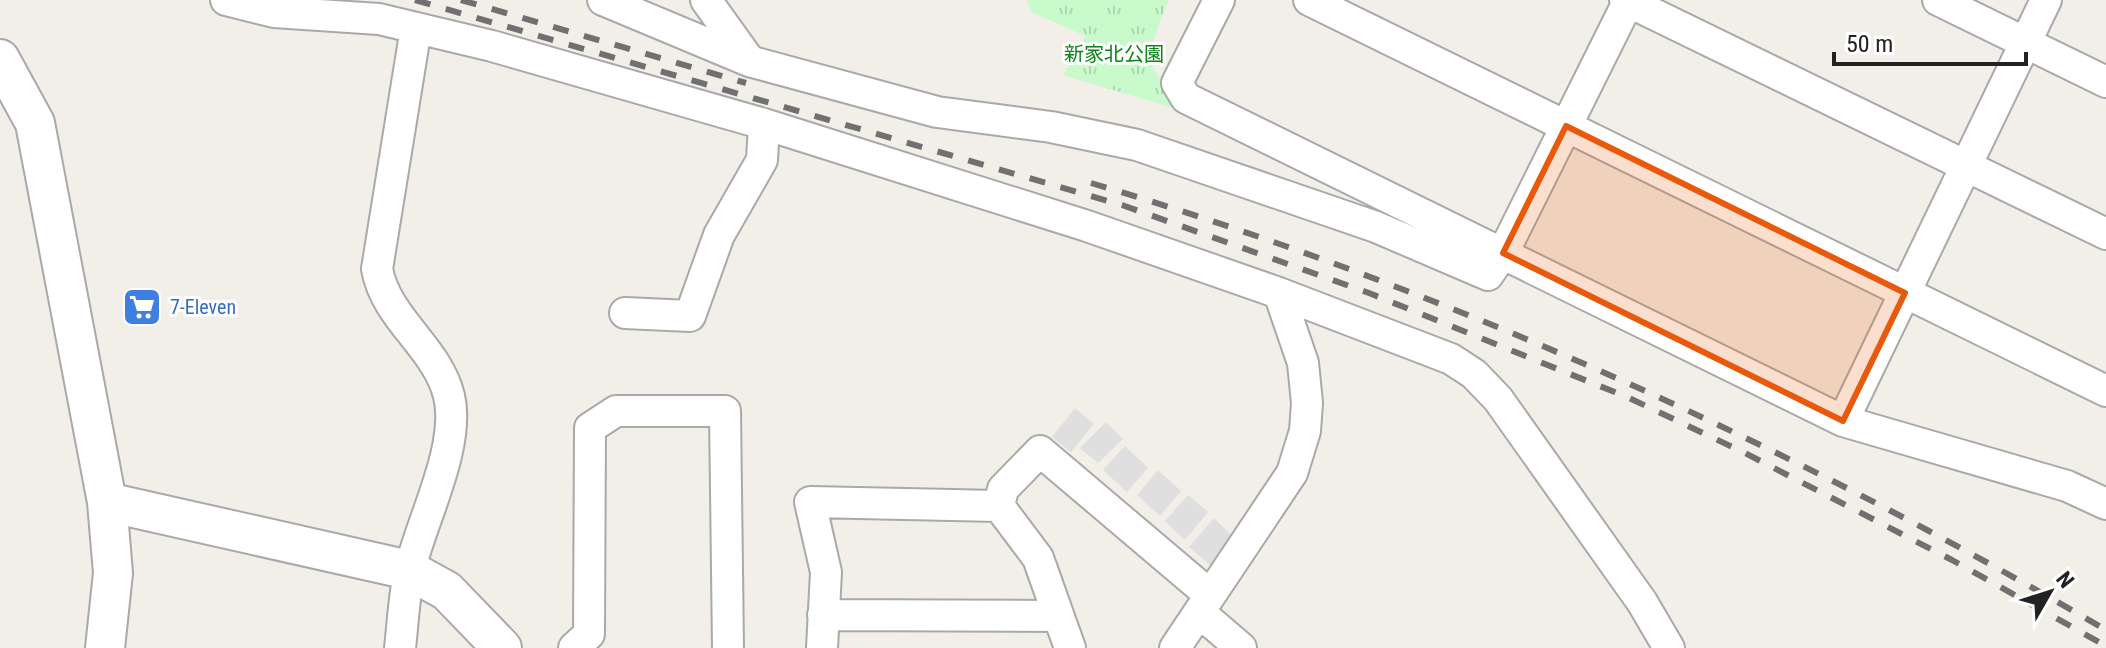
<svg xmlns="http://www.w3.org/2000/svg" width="2106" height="648" viewBox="0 0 2106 648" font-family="'Roboto Condensed','Noto Sans JP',sans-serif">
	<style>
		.residential { fill: #e0dfdf }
		.park { fill: url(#park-tufts) }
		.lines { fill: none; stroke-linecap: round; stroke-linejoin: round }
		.minor-casing { stroke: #a9a9a9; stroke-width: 34 }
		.tertiary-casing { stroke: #a9a9a9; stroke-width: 42 }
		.minor { stroke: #fff; stroke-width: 30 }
		.tertiary { stroke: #fff; stroke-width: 38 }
		.rail { stroke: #707070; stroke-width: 6; stroke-dasharray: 16 16; stroke-linecap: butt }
		.marked { fill: #e8590c; fill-opacity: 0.2; stroke: #e8590c; stroke-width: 6; stroke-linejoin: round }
		.labels { text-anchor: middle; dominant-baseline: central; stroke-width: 6; stroke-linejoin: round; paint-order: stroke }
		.park-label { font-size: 20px; fill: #0c8416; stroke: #fff }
		.shop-label { font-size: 20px; fill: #366cbe; stroke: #fff; text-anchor: start }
	</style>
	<defs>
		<pattern id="park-tufts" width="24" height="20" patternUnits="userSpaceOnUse" patternTransform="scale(2)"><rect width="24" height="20" fill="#c8facc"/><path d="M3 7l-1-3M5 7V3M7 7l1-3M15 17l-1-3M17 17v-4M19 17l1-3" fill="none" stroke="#acd6af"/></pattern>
	</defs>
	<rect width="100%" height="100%" fill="#f2efe9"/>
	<!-- residential -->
	<path class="residential" d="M 1075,408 L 1094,424 L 1071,452 L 1052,437 Z
		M 1106,422 L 1123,439 L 1098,463 L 1080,448 Z
		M 1125,446 L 1148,468 L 1127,492 L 1103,470 Z
		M 1158,470 L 1181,491 L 1160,516 L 1137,495 Z
		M 1188,495 L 1208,512 L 1185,540 L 1165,521 Z
		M 1214,518 L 1234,538 L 1211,566 L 1189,547 Z"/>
	<!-- park -->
	<path class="park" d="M 1027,0 L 1169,0 C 1139,72 1145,64 1200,116 L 1063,75 L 1085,36 L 1031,12 Z"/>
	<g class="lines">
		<!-- minor casing -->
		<g class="minor-casing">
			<path id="minor" d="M 226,0 L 274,12 L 379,19 L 492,46 L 764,124 L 1087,226 L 1279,293 L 1451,359 L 1474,374 L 1498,399 L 1642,602 L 1669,648
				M 603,0 L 749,61 L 937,112 L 1051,127 L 1137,145 L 1376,227 L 1488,275 L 1503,253 L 1629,0
				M 706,0 L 749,60
				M 1219,0 L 1177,83 L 1186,98 L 1843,421 L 2067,486 L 2106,504
				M 1309,0 L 2106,391
				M 1625,0 L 2106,234
				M 1938,0 L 2106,82
				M 625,313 L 690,316 L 719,235 L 762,160 L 764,124
				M 1843,421 L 2046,0
				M 999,506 L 1003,489 L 1040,451 L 1210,595
				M 1199,612 L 1241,648
				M 823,615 L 1058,616
				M 400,648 C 403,622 404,594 410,569 C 422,519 461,446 449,396 C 437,347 386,319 377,269 L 416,28
				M 574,648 L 589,634 L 590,428 L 616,411 L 725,411 L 728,648
				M 822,648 L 826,572 L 810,502 L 999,506 L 1038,558 L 1070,648
				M 1175,648 L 1292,473 L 1305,431 L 1307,403 L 1303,363 L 1279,293"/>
		</g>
		<!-- tertiary casing -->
		<g class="tertiary-casing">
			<path id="tertiary" d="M 0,59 L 35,123 L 107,502 L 113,573 L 105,648
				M 107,502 L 409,570 L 447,591 L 502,648"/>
		</g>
		<!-- minor -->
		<use href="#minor" class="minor"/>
		<!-- tertiary -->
		<use href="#tertiary" class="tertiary"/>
		<!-- rail -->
		<path class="rail" d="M 415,0 L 1122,205 L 1369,293 L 1627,397 L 1743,452 L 1952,560 L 2106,646
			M 461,0 L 746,83
			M 1091,183 C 1445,288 1788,444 2106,630"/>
	</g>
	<!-- marked area -->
	<path class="marked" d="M 1566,126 L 1905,293 L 1843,421 L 1503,253 Z"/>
	<!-- icons -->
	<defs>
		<g id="supermarket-square" transform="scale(2)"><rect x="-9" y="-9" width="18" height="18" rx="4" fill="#3f7fe0" stroke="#fff"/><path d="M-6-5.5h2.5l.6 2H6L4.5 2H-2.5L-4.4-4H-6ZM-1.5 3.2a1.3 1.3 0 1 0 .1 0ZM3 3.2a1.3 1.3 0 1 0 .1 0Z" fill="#fff"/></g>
	</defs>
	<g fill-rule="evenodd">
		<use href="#supermarket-square" x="142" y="307"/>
	</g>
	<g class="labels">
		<!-- park labels -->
		<g class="park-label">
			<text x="1114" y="54">新家北公園</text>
		</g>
		<!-- shop labels -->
		<g class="shop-label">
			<text x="170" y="307">7-Eleven</text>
		</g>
	</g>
	<!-- north arrow -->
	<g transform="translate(2050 592) rotate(51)" stroke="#ffffff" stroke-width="6" paint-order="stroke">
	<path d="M0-6L14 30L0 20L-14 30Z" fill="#222222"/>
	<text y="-12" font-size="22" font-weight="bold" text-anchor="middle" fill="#222222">N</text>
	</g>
	<!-- scale -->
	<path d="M1834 52v12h192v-12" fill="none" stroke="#222222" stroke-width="4"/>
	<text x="1846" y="52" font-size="24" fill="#222222" stroke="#ffffff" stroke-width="6" paint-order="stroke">50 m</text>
</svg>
